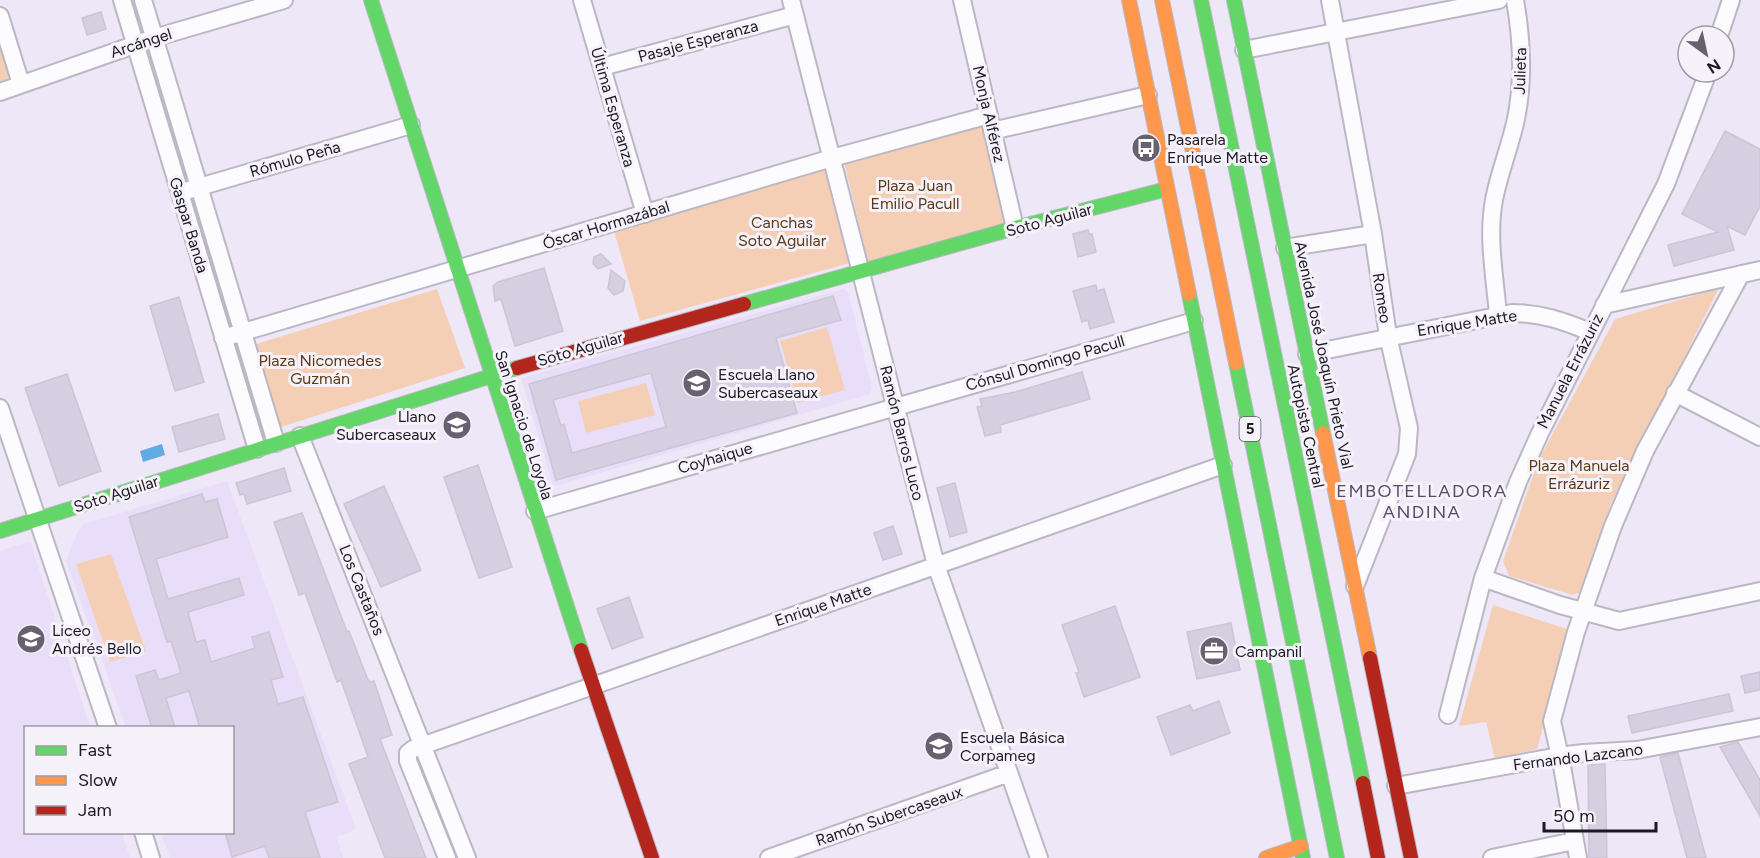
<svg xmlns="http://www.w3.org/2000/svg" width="1760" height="858" viewBox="0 0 1760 858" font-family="Figtree,sans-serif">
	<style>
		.built { fill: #e9def9 }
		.green { fill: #f5cfb5 }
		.water { fill: #5face4 }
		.building { fill: #d6cee1; stroke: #cbc6d5; stroke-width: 1.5; fill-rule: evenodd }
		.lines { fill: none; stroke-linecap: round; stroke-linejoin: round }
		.street-casing { stroke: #bcb7c5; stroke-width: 20 }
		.fast-casing { stroke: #bcb7c5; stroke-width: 16 }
		.slow-casing { stroke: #bcb7c5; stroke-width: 16 }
		.jam-casing { stroke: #bcb7c5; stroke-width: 16 }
		.street { stroke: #fcfbfe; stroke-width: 16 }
		.fast { stroke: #63d668; stroke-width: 14 }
		.slow { stroke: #ff974d; stroke-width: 14 }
		.jam { stroke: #b3261e; stroke-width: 14 }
		.labels { text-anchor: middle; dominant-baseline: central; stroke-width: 6; stroke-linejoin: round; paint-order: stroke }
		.shield { fill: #f5f2fa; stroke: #5e5965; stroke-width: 1.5 }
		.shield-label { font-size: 15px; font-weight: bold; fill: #1e1825 }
		.street-label { font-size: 16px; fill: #1e1825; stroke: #f5f2fa }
		.poi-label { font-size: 16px; fill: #1e1825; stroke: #f5f2fa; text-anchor: start }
		.park-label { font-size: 16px; fill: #5d3a16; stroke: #f5f2fa }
		.neighbourhood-label { font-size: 18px; letter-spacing: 1.5px; fill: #584a6b; stroke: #f5f2fa }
	</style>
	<rect width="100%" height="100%" fill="#ede7f8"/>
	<!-- built -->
	<path class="built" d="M 844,289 L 848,292 L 872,388 L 870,394 L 556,486 L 553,484 L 521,378 Z
		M 227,481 L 356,829 L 337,837 L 343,858 L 170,858 L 161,833 L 232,832 L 232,728 L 126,727 L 66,561 L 78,531 L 84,524 Z
		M 30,541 L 90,727 L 26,728 L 26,832 L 122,833 L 130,858 L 0,858 L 0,551 Z"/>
	<!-- green -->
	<path class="green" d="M 0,39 L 14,81 L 0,86 Z
		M 988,120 L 1012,226 L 869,265 L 842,154 Z
		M 824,166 L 850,263 L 640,321 L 614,231 Z
		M 1719,288 L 1611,503 L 1581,592 L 1573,595 L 1509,576 L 1503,561 L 1539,459 L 1615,319 Z
		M 437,289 L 465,368 L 281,427 L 256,344 Z
		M 827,327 L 845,390 L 798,403 L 780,341 Z
		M 646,383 L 655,415 L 586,433 L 578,401 Z
		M 111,554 L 146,651 L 110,662 L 76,564 Z
		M 1493,605 L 1570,630 L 1537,749 L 1495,759 L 1486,722 L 1459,726 Z"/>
	<!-- water -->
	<path class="water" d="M 162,444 L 165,455 L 143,462 L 140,451 Z"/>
	<!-- building -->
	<path class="building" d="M 101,12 L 106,29 L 87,35 L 82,18 Z
		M 1725,131 L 1760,149 L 1760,206 L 1745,235 L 1727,226 L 1734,250 L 1674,266 L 1668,245 L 1718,232 L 1682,214 Z
		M 1088,230 L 1089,234 L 1092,234 L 1096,252 L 1078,257 L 1073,234 Z
		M 601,254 L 611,264 L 598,269 L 593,264 L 594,257 Z
		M 544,268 L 563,331 L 515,346 L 501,299 L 495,301 L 493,286 L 498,282 Z
		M 611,270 L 625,281 L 623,291 L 614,295 L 608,288 Z
		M 1096,285 L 1097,291 L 1104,289 L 1114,322 L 1090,329 L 1088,320 L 1082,322 L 1073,291 Z
		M 833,296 L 841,320 L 776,338 L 797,413 L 556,480 L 529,384 ZM 651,373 L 666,427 L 572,453 L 564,424 L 561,426 L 553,400 Z
		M 179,297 L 204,382 L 175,391 L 150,306 Z
		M 1082,372 L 1090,399 L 1000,425 L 1001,432 L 985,436 L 977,407 L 982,406 L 980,399 L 1015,392 Z
		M 67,374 L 101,471 L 59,486 L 25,388 Z
		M 218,414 L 225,439 L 179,452 L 172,427 Z
		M 478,465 L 512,567 L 479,578 L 444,477 Z
		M 284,468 L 291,491 L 247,504 L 244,494 L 240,495 L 236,483 Z
		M 955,483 L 967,532 L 950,537 L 937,488 Z
		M 384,486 L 421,570 L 381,587 L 344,504 Z
		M 202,494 L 205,502 L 217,499 L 228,537 L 156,559 L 168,599 L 239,578 L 244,595 L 188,612 L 196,642 L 205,640 L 211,662 L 255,648 L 252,637 L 269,632 L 283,677 L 271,680 L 278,704 L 303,697 L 338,802 L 305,812 L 320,858 L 269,858 L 265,846 L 232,857 L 225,832 L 232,832 L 232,728 L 200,728 L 189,691 L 166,698 L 175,728 L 152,728 L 136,676 L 155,670 L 159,680 L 181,673 L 171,641 L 167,642 L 129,517 Z
		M 302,513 L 347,632 L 349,631 L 368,680 L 370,682 L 374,681 L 392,735 L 380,739 L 426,858 L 385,858 L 349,764 L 368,757 L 341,680 L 337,682 L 305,593 L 299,595 L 274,522 Z
		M 893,526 L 902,554 L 883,560 L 874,533 Z
		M 629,597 L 643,637 L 612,649 L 597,609 Z
		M 1115,606 L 1140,677 L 1084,697 L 1076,673 L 1079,672 L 1062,625 Z
		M 1231,623 L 1240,670 L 1197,679 L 1187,632 Z
		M 1760,672 L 1760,690 L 1745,693 L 1741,676 Z
		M 1729,694 L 1733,711 L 1632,733 L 1628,716 Z
		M 1219,701 L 1230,733 L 1171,755 L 1157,717 L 1190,705 L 1193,711 Z
		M 1738,742 L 1760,780 L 1760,816 L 1720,747 Z
		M 1678,753 L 1706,858 L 1687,858 L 1660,757 Z
		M 1605,764 L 1607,858 L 1589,858 L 1588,765 Z"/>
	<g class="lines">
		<!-- street casing -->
		<g class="street-casing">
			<path id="street" d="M 122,0 L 257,449
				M 143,0 L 276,443
				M 582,0 L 645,214
				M 791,0 L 936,565 L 1039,858
				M 962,0 L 1015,228
				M 1330,0 L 1373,234 L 1388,336 L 1409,428 L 1407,454 L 1355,586
				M 0,16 L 21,84
				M 1719,36 L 1731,0
				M 1244,50 L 1499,0
				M 602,67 L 795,15
				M 0,92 L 154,38 L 284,0
				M 992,131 L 1148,95
				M 189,190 L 411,125
				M 1285,248 L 1373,234
				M 1604,305 L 1760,270
				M 1498,315 C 1495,278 1487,237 1494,200 C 1499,173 1510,147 1516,119 C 1524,80 1522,40 1515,0
				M 223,338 L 832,158 L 989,115
				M 1307,354 L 1512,313 C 1541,313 1564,321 1590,332
				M 1675,393 L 1760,437
				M 0,408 L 108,728
				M 300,436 L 467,858
				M 535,511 L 1194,321
				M 1483,578 L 1560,605 L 1619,621 L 1760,591
				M 1448,715 L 1483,578 L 1518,482 L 1540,433 L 1666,184 L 1708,72
				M 1396,786 L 1559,756 L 1583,753 L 1637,750 L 1760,727
				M 143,832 L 151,858
				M 447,858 L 408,761 L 408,753 L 413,749 L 1223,465
				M 769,858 L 1009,773
				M 1492,858 L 1574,841
				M 1578,858 L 1562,766 L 1552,721 L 1576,632 L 1613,526 L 1645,451 L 1741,274"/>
		</g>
		<!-- fast casing -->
		<g class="fast-casing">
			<path id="fast" d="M 371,0 L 581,650
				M 1201,0 L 1363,783
				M 1234,0 L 1323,433
				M 1189,294 L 1303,858
				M 744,304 L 1015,228 L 1167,189
				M 1236,363 L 1337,858
				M 0,531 L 517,368"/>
		</g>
		<!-- slow casing -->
		<g class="slow-casing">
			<path id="slow" d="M 1129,0 L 1189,294
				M 1162,0 L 1236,363
				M 1323,433 L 1370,658
				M 1266,858 L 1301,846"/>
		</g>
		<!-- jam casing -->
		<g class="jam-casing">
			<path id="jam" d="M 517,368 L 744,304
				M 581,650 L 652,858
				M 1370,658 L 1411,858
				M 1363,783 L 1378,858"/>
		</g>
		<!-- street -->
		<use href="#street" class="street"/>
		<!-- fast -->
		<use href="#fast" class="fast"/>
		<!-- slow -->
		<use href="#slow" class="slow"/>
		<!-- jam -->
		<use href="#jam" class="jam"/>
	</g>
	<!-- icons -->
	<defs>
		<g id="bus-disc" transform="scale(1.5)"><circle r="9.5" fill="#66606f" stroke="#f5f2fa"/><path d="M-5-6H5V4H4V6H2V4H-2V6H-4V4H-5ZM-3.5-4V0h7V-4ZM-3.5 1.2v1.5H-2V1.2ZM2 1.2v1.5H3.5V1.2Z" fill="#fff"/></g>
		<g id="school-disc" transform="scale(1.5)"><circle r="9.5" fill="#66606f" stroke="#f5f2fa"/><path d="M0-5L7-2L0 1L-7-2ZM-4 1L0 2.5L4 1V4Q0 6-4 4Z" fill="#fff"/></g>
		<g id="office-disc" transform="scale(1.5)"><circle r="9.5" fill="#66606f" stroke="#f5f2fa"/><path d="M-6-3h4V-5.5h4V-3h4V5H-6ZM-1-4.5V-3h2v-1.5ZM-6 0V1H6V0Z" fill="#fff"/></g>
	</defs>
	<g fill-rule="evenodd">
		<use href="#bus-disc" x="1146" y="148"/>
		<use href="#school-disc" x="697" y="383"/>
		<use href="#school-disc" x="457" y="425"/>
		<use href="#school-disc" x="31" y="639"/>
		<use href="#office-disc" x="1214" y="651"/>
		<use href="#school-disc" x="939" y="746"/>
	</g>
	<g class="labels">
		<!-- shield labels -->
		<rect class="shield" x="1239.5" y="417" width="21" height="24" rx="4.5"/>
		<g class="shield-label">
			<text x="1250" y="429">5</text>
		</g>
		<!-- street labels -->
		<g class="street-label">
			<text transform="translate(698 41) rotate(-15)">Pasaje Esperanza</text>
			<text transform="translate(141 43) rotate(-18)">Arcángel</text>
			<text transform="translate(1520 71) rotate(-88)">Julieta</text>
			<text transform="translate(613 107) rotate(74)">Última Esperanza</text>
			<text transform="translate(989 114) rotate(77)">Monja Alférez</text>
			<text transform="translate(295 159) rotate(-16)">Rómulo Peña</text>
			<text transform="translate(1049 220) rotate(-15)">Soto Aguilar</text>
			<text transform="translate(189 225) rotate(73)">Gaspar Banda</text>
			<text transform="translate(606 225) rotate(-17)">Óscar Hormazábal</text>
			<text transform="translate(1382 298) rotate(81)">Romeo</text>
			<text transform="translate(1467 323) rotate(-9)">Enrique Matte</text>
			<text transform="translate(580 349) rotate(-16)">Soto Aguilar</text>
			<text transform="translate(1324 355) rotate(78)">Avenida José Joaquín Prieto Vial</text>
			<text transform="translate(1045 363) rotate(-16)">Cónsul Domingo Pacull</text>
			<text transform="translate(1570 371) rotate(-63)">Manuela Errázuriz</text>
			<text transform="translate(524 425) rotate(72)">San Ignacio de Loyola</text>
			<text transform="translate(1306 426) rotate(78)">Autopista Central</text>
			<text transform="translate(902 433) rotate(76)">Ramón Barros Luco</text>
			<text transform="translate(715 458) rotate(-16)">Coyhaique</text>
			<text transform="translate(116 494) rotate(-18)">Soto Aguilar</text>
			<text transform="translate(362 590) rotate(68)">Los Castaños</text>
			<text transform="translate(823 605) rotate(-19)">Enrique Matte</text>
			<text transform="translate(1578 757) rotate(-7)">Fernando Lazcano</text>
			<text transform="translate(889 816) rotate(-19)">Ramón Subercaseaux</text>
		</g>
		<!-- poi labels -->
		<g class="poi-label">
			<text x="1167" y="139">Pasarela<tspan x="1167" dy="18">Enrique Matte</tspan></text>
			<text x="718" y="374">Escuela Llano<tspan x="718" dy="18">Subercaseaux</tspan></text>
			<text x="436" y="416" text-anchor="end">Llano<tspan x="436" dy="18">Subercaseaux</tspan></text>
			<text x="52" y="630">Liceo<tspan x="52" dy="18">Andrés Bello</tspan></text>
			<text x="1235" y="651">Campanil</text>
			<text x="960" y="737">Escuela Básica<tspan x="960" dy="18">Corpameg</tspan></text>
		</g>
		<!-- park labels -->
		<g class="park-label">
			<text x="915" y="185">Plaza Juan<tspan x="915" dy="18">Emilio Pacull</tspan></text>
			<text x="782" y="222">Canchas<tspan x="782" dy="18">Soto Aguilar</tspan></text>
			<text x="320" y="360">Plaza Nicomedes<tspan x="320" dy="18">Guzmán</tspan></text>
			<text x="1579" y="465">Plaza Manuela<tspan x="1579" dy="18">Errázuriz</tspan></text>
		</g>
		<!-- neighbourhood labels -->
		<g class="neighbourhood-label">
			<text x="1422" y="491">EMBOTELLADORA<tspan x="1422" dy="21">ANDINA</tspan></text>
		</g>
	</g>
	<!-- legend -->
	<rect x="24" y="726" width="210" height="108" fill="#f5f2fa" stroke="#9f9ba5" stroke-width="1.5"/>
	<rect x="36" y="746" width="30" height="9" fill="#63d668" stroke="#9f9ba5" stroke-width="1.5"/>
	<text x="78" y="756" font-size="18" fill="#1e1825">Fast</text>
	<rect x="36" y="776" width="30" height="9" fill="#ff974d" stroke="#9f9ba5" stroke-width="1.5"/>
	<text x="78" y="786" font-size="18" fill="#1e1825">Slow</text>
	<rect x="36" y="806" width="30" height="9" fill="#b3261e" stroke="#9f9ba5" stroke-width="1.5"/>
	<text x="78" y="816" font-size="18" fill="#1e1825">Jam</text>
	<!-- north arrow -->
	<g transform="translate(1706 54) rotate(147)"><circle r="28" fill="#f5f2fa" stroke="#9f9ba5" stroke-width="1.5"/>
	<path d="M0-4.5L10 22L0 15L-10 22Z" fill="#66606f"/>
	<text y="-9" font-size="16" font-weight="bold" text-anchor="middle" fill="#1e1825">N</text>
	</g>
	<!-- scale -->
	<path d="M1544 822v9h112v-9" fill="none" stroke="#1e1825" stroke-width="3"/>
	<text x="1553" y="822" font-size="18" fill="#1e1825" stroke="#f5f2fa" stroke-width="4.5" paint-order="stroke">50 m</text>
</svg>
